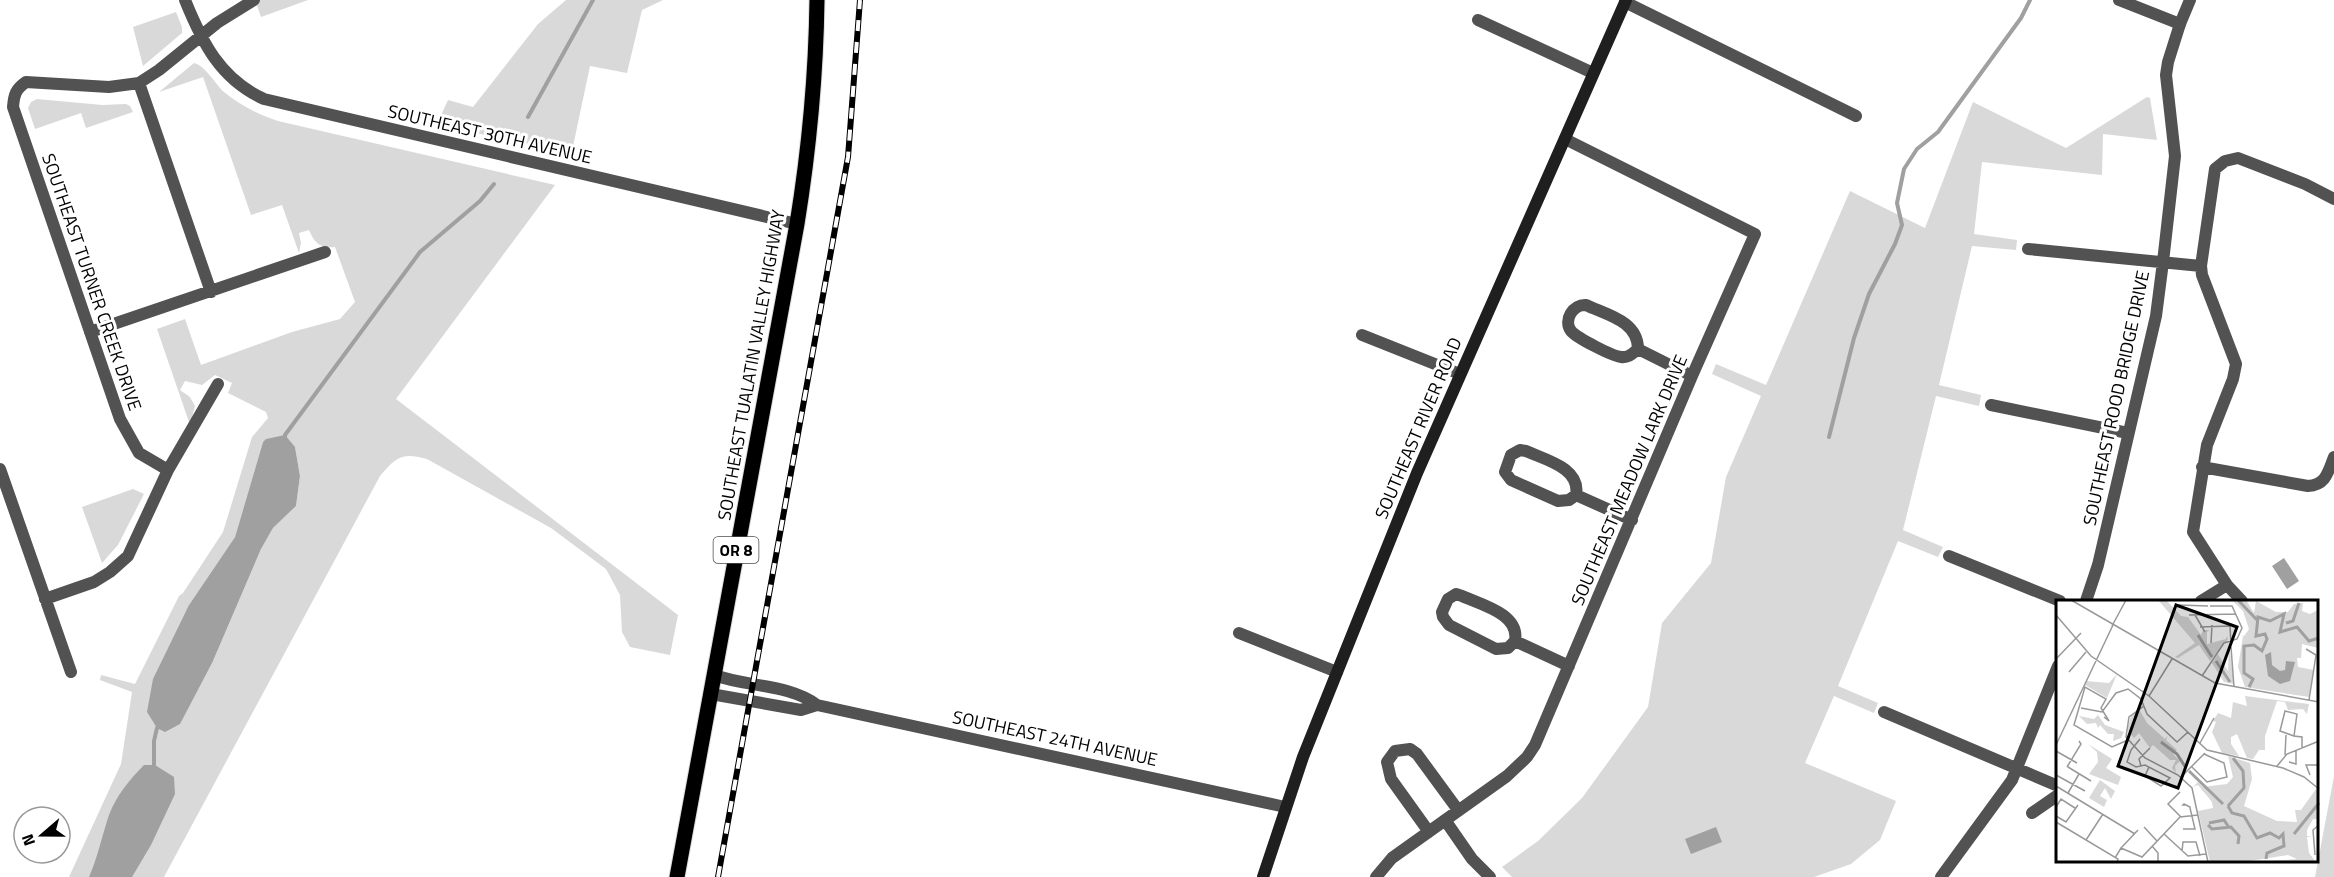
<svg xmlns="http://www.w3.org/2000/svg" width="2334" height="877" viewBox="0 0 2334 877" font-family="'Titillium Web',sans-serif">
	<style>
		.green { fill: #d9d9d9; fill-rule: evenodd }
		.water { fill: #a0a0a0 }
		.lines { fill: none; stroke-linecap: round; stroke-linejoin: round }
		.stream { stroke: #a0a0a0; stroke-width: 4 }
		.primary-casing { stroke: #dbdbdb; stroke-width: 17 }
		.minor { stroke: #525252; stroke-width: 12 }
		.tertiary { stroke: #525252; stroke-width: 12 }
		.secondary { stroke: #1f1f1f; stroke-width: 12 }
		.primary { stroke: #000; stroke-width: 15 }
		.rail-casing { stroke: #000; stroke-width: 6 }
		.rail { stroke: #fff; stroke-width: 4; stroke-dasharray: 11; stroke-linecap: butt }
		.labels { text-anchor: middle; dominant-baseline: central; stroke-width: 6; stroke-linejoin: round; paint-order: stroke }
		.shield { fill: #fff; stroke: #4c4c4c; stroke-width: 1.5 }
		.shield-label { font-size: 16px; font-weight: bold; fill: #000 }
		.street-label { font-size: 18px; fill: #000; stroke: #fff }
		.inset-river { fill: none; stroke: #a0a0a0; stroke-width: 3 }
		.inset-road { fill: none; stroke: #999; stroke-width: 1.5 }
		.view { fill: #000; fill-opacity: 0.15; stroke: #000; stroke-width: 3 }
		.inset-edge { fill: none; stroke: #000; stroke-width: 3 }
	</style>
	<rect width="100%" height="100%" fill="#fff"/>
	<!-- green -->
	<path class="green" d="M 255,0 L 308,0 L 261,17 Z
		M 566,0 L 663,0 L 642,10 L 627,73 L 590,66 L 572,151 L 506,140 L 437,124 L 448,100 L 473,107 L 538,24 Z
		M 176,12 L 182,27 L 182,33 L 143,66 L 133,27 Z
		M 194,63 C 206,66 215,84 224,92 C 241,106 258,114 278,121 L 555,185 L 396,399 L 678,615 L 670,655 L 630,647 L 622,632 L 620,595 L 606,569 L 551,528 L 427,459 C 402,452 396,457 380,476 L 164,877 L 69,877 L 121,764 L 132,692 L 100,680 L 101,675 L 135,684 L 179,596 L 183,593 L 223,532 L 252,437 L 268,418 L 266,412 L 228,393 L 232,383 L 215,375 L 202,385 L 185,381 L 180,390 L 190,397 L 195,406 L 190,425 L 157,329 L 185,319 L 201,365 L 292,332 L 340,319 L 355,302 L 335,247 C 320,249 314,242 309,230 L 299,233 L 301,243 L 299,253 L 282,205 L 251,215 L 203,77 L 159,92 ZM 263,442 L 295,447 L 300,476 L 296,506 L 273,528 L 261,549 L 213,661 L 189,605 L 235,537 Z
		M 2147,97 L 2150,98 L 2157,140 L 2103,134 L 2102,175 L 1982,162 L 1974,234 L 2017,240 L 2016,250 L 1972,246 L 1939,385 L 1981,395 L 1979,406 L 1936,396 L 1903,530 L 1943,547 L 1938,557 L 1898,541 L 1838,686 L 1878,703 L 1874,713 L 1834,696 L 1805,763 L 1896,801 L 1880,840 L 1851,864 L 1814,877 L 1512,877 L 1502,867 L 1538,841 L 1582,798 L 1648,707 L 1662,623 L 1711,563 L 1726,477 L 1761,396 L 1712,374 L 1716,364 L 1766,385 L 1850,191 L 1925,228 L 1973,102 L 2066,148 Z
		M 37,99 L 102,105 L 126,104 L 130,106 L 133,112 L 86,128 L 81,113 L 35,129 L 28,108 L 31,102 Z
		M 133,489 L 144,494 L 118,545 L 102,563 L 82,507 Z
		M 2334,776 L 2334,877 L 2315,877 Z"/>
	<!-- water -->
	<path class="water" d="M 285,435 L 295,447 L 300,476 L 296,506 L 273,528 L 261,549 L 213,661 L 180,724 L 165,732 L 157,728 L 147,712 L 153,679 L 189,605 L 235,537 L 263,442 L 266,439 Z
		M 2284,558 L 2299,581 L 2287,589 L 2272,566 Z
		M 144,765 L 155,765 L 174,777 L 175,794 L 151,845 L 132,877 L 89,877 C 98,856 102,836 109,815 C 116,796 130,779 144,765 Z
		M 1716,827 L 1722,842 L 1691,854 L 1685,839 Z"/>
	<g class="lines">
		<!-- stream -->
		<path class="stream" d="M 528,117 L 593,0
			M 1829,437 L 1854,338 L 1869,294 L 1895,244 L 1902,225 L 1897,203 L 1904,169 L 1917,149 L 1938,132 L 2021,18 L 2030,0
			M 285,439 L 285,435 L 420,252 L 480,201 L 494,184
			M 154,767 L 154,741 L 157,728 L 160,726"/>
		<!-- primary casing -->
		<g class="primary-casing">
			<path id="primary" d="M 677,877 L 797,224 C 809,150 816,75 817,0"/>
		</g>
		<!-- minor -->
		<path class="minor" d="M 185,0 C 202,42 220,79 264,99 L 797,224
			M 1625,2 L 1856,116
			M 1478,20 L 1593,73
			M 139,83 L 211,292
			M 2028,249 L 2201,266
			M 90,332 L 325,252
			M 1362,335 L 1460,374
			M 1638,349 C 1633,353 1629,358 1621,357 C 1612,356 1577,338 1571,331 C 1563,320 1573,304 1586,305 C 1607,315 1638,321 1638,349 L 1692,376
			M 1991,405 L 2128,433
			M 2202,467 L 2308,486 C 2326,485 2328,472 2334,457
			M 0,469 L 71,672
			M 168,470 L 139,453 L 120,419 L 13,107 C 14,94 16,89 26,82 L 109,87 L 139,83 L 159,70 L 217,23 L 254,0
			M 1576,495 L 1569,500 L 1558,501 L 1511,480 L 1505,472 L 1511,455 L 1520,450 L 1526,451 C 1546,460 1581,468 1576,495 L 1632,520
			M 1949,556 L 2060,601
			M 45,599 L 94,582 L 110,572 L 128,556 L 168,470 L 218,384
			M 2086,601 L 2098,565 L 2156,316 L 2163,262 L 2175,156 L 2166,75 L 2168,62 L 2180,24
			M 2201,601 L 2227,585
			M 2242,601 L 2227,585 L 2193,532 L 2207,445 L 2233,379 L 2236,364 L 2202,275 L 2201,266 L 2215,169 L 2225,161 L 2238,158 L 2305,184 L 2334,199
			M 1239,633 L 1337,672
			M 1515,641 L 1508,648 L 1496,649 L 1449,625 L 1443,617 L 1442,612 L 1448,599 L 1456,594 L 1462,596 C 1482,605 1520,614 1515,641 L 1569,666
			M 1884,712 L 2058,786
			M 2032,813 L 2058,795
			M 1445,820 L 1472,859 L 1490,877
			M 1429,832 L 1391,779 L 1387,762 L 1395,751 L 1410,749 L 1417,754 L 1458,810
			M 1376,877 L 1392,858 L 1507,776 L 1527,757 L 1535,745 L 1692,376 L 1755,234 L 1565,139
			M 1941,877 L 2012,780 L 2058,666"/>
		<!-- tertiary -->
		<path class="tertiary" d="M 2119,0 L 2180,24 L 2190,0
			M 714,675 C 747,687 789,684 817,705 L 1285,807
			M 711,694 L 801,710 L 817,705"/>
		<!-- secondary -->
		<path class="secondary" d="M 1263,877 L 1303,757 L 1417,473 L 1626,0"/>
		<!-- primary -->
		<use href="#primary" class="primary"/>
		<!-- rail casing -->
		<g class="rail-casing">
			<path id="rail" d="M 718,877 L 848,157 L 860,0"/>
		</g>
		<!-- rail -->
		<use href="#rail" class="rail"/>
	</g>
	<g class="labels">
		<!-- shield labels -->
		<rect class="shield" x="713.5" y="537" width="45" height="26" rx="4.5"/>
		<g class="shield-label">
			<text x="736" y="550">OR 8</text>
		</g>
		<!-- street labels -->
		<g class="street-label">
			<text transform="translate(490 134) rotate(13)">SOUTHEAST 30TH AVENUE</text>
			<text transform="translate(92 282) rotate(71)">SOUTHEAST TURNER CREEK DRIVE</text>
			<text transform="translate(751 365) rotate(-80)">SOUTHEAST TUALATIN VALLEY HIGHWAY</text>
			<text transform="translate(2116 398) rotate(-78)">SOUTHEAST ROOD BRIDGE DRIVE</text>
			<text transform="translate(1418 428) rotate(-67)">SOUTHEAST RIVER ROAD</text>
			<text transform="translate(1629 480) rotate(-67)">SOUTHEAST MEADOW LARK DRIVE</text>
			<text transform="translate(1055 738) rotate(12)">SOUTHEAST 24TH AVENUE</text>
		</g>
	</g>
	<!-- overview -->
	<g transform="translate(2056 600)">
		<rect width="262" height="262" fill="#fff"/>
		<path d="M 102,0 L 110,0 L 125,16 L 132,17 L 145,35 L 147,30 L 154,30 L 151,32 L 151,44 L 170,39 L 171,36 L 172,39 L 154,61 L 143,45 L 122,58 L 119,57 L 139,43 ZM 176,0 L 190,0 L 198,13 L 200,1 L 220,12 L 232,12 L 238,4 L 247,3 L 246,11 L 254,14 L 262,10 L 262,48 L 246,44 L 245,58 L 241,58 L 242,67 L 258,70 L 253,97 L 189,87 L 182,67 L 187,36 L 182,34 L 188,36 L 193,29 L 187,11 ZM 173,45 L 178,84 L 168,82 L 156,63 L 162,54 L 172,71 ZM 61,74 L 51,98 L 29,85 L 30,81 L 53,83 ZM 189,96 L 253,104 L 251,114 L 247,109 L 232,110 L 229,102 L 221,101 L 209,136 L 209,150 L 203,150 L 197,159 L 191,158 L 181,134 L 175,137 L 175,144 L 183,156 L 166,153 L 156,132 L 160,122 L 157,121 L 162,113 L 175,118 L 177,102 L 191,106 ZM 83,109 L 91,123 L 109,139 L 112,136 L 110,140 L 121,150 L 117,154 L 124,161 L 119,166 L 120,173 L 116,168 L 120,160 L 114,160 L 97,145 L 94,148 L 83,133 L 78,138 L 71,130 L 75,116 ZM 42,115 L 49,125 L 68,132 L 65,138 L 57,141 L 58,134 L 52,134 L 44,125 L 42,128 L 40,123 L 31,124 L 23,116 L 38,119 ZM 32,144 L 56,159 L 50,168 L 65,177 L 62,185 L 33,174 L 42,162 L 41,152 ZM 172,156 L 194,163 L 196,179 L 188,206 L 221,221 L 241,222 L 239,210 L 245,210 L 260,189 L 262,192 L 262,219 L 257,219 L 251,230 L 251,236 L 256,236 L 251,237 L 253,253 L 260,262 L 204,262 L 241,259 L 232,255 L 187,262 L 154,262 L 142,211 L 157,208 L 156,202 L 142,185 L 137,187 L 142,182 L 147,187 L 171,184 L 177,177 ZM 44,180 L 59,191 L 55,199 L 49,188 L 44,196 L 51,200 L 48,207 L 33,198 Z" fill="#d9d9d9"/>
		<path d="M 215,52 L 216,65 L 224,71 L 229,70 L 230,61 L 239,62 L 234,81 L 224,84 L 212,76 L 209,55 Z" fill="#a0a0a0"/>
		<path class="inset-river" d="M 182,0 L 201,20M 230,23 L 237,21 L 243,3M 142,35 L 156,57M 160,61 L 174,82M 193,87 L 197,79 L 188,73 L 188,46 L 198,45 L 206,51 L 211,39 L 209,34 L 200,36 L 202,17 L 214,21 L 228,14 L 224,32 L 241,27 L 253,41 L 263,38M 105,142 L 121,154 L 130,168M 133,171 L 167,204M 172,206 L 188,188 L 187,171 L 177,158M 172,206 L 176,213 L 188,216 L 201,238 L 214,233 L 223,238 L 227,234 L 228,246 L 211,253 L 210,259M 153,223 L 168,220 L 172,226M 152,225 L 156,229 L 175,227 L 183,236 L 182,244M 238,234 L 263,203"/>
		<path class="inset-road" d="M 15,0 L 159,83 L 263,102M 123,5 L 152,6M 0,15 L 35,56 L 93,96 L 151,150 L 227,168 L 248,177 L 263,189M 133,15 L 180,14M 139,15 L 149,32M 56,26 L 70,0M 144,27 L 174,26 L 175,45M 155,43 L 156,25M 175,47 L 178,87M 250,49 L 260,55 L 253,100M 0,59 L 25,33M 13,72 L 30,52M 146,76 L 168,43 L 181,39 L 186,28 L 176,6 L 154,6M 93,96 L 116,59M 88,106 L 73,117 L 70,137 L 89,158 L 122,175 L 136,188 L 152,262M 25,108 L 46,112 L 60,93 L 72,89 L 85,99 L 91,114 L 121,142 L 132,132M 48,117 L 53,121 L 45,108 L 50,99 L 29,87 L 18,125 L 56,147 L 72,140M 238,136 L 224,131 L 229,111 L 241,114 L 238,136 L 246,137 L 246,148M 84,139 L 75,150 L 71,162 L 80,167 L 89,165 L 114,178 L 105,186 L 89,176 L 93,167M 144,143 L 158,118M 0,145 L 57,25M 0,151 L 21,163M 229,155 L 230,135M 233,162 L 240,164 L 240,151M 85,166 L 83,159 L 94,148M 135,166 L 151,182 L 171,177 L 168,163 L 148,154M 221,166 L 231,154 L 263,141M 11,167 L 25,144 L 23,141M 12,167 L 35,181M 0,175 L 29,191M 254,175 L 250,165 L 263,165M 125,177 L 149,153M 0,186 L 79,234M 124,192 L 112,204 L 125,217M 12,193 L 23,174M 0,207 L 5,199 L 19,208M 0,216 L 10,222 L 22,205M 0,222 L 62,259 L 61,262M 88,227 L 101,241M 127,229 L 139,229 L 134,208 L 134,207 L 128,204 L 127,205 L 130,205M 108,234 L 132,256 L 150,254M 30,240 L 47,214M 96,246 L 102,253 L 102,262M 65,248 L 82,230M 126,251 L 127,242 L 140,242 L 144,256M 259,255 L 257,230 L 263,225M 59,258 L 65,248 L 86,257 L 124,217 L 142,215"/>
		<path class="view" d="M 120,5 L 181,27 L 122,188 L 62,166 Z"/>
		<rect width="262" height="262" class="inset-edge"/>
	</g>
	<!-- north arrow -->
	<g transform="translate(42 835) rotate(250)"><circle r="28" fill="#ffffff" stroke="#999999" stroke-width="1.5"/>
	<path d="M0-4.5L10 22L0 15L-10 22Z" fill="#000000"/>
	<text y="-9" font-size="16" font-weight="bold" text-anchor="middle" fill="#000000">N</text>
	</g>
</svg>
